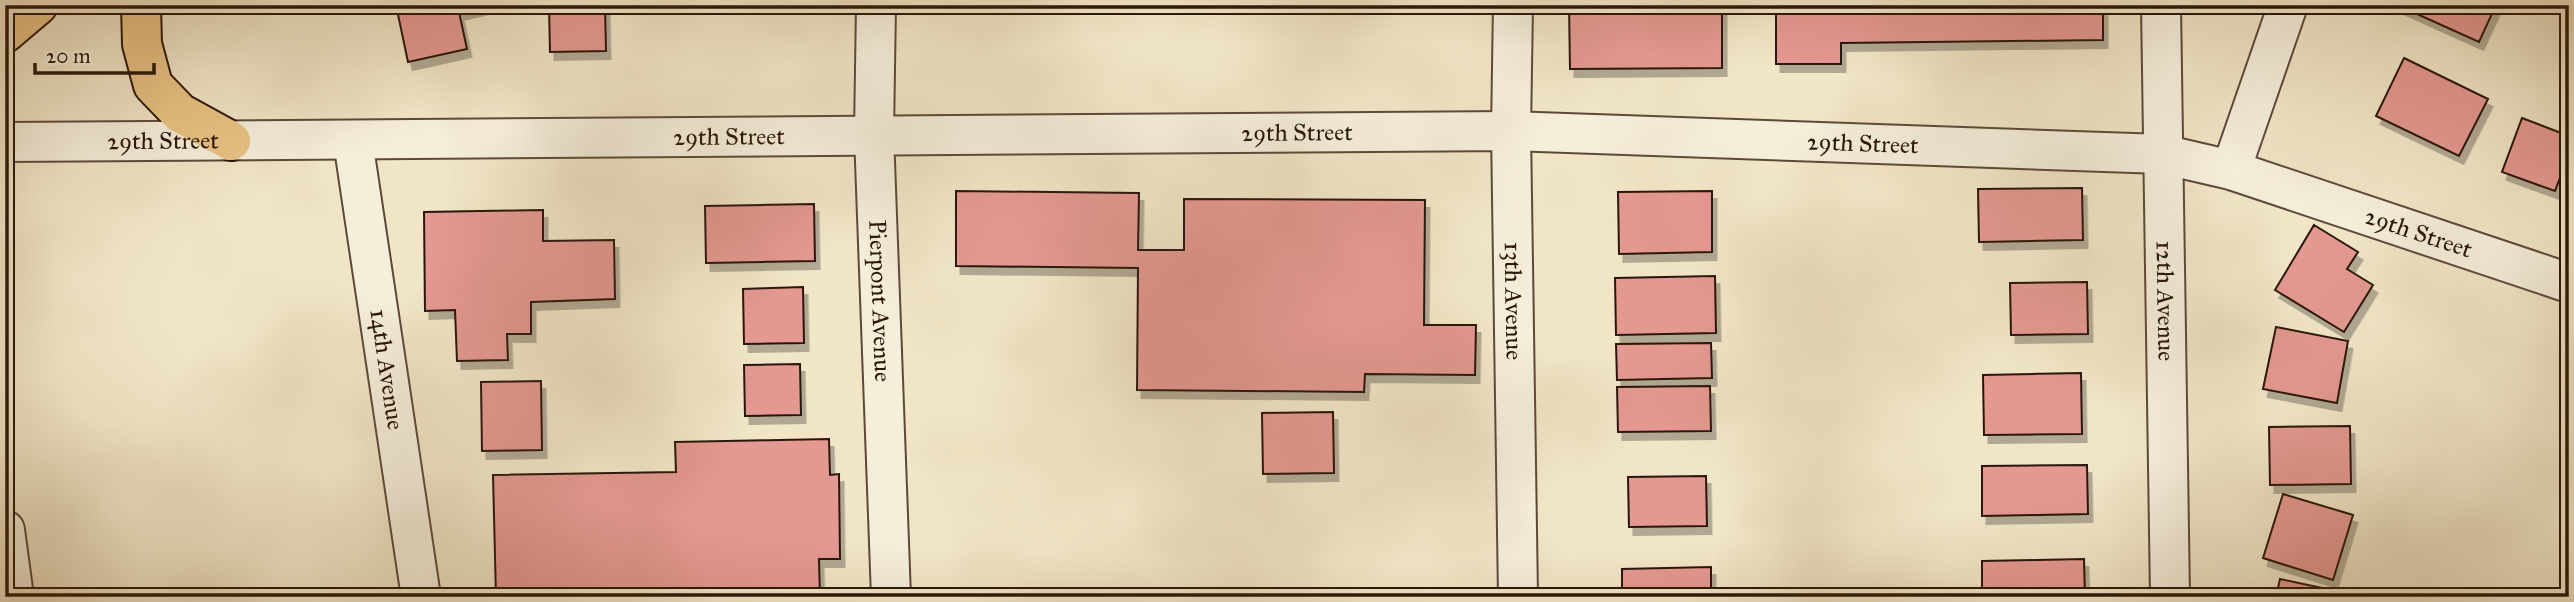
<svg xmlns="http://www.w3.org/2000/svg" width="2574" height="602" viewBox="0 0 2574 602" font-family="'IM FELL Great Primer',serif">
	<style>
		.building { fill: #e39891; stroke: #2b1708; stroke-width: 2; filter: url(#shadow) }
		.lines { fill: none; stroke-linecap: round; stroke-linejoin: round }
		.minor-casing { stroke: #5c4a38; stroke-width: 42 }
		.major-casing { stroke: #2b1708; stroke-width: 42 }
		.minor { stroke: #f5eedb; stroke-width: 38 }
		.major { stroke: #e8c284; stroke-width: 38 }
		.labels { text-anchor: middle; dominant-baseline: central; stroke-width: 7; stroke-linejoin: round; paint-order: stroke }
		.street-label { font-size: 24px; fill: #2b1708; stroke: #f5eedb }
	</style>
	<defs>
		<filter id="shadow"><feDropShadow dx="4.5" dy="8" stdDeviation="0" flood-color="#0004"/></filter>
	</defs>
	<rect width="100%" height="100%" fill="#f0e5c7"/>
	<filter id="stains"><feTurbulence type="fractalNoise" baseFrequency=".00286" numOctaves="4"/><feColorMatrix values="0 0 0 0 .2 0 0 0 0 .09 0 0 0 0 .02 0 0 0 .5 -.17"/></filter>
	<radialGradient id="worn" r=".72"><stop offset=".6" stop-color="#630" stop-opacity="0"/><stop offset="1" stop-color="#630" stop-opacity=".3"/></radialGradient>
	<!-- building -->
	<path class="building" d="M 396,5 L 489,5 L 459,12 L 467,49 L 408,62 Z
		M 549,5 L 605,5 L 606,51 L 550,52 Z
		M 1569,5 L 1722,5 L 1722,68 L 1570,69 Z
		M 1776,5 L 2103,5 L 2103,40 L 1841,43 L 1841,64 L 1776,64 Z
		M 2397,5 L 2496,5 L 2479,42 Z
		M 2404,58 L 2488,99 L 2459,156 L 2376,116 Z
		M 2522,118 L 2569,136 L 2569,154 L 2555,191 L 2502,172 Z
		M 2082,188 L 2083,240 L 1979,242 L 1978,189 Z
		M 956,191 L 1139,193 L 1138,250 L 1184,250 L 1184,199 L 1425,200 L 1424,325 L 1476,325 L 1475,375 L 1365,374 L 1364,392 L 1137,390 L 1138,268 L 956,266 Z
		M 1712,191 L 1712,252 L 1619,254 L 1618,192 Z
		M 814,204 L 815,261 L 706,263 L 705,206 Z
		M 543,210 L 543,241 L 614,240 L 615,299 L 531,302 L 531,334 L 507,334 L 508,360 L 457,361 L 455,310 L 425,311 L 424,212 Z
		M 2314,225 L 2358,252 L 2347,269 L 2373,285 L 2344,332 L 2275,290 Z
		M 1715,276 L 1716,333 L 1616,335 L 1615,278 Z
		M 2087,282 L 2088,334 L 2011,335 L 2010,283 Z
		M 803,287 L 804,343 L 744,344 L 743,289 Z
		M 2276,327 L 2348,341 L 2337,403 L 2263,389 Z
		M 1711,343 L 1712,378 L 1617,380 L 1616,344 Z
		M 800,364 L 801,415 L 745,416 L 744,365 Z
		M 2081,373 L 2082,434 L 1984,435 L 1983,375 Z
		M 541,381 L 542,450 L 482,451 L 481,382 Z
		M 1710,386 L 1711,431 L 1618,432 L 1617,387 Z
		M 1333,412 L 1334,473 L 1263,474 L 1262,413 Z
		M 2350,426 L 2351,484 L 2270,485 L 2269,427 Z
		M 829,439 L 830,475 L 839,474 L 840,559 L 819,559 L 820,597 L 496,597 L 493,475 L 676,472 L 675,442 Z
		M 2087,465 L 2088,514 L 1982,516 L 1982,466 Z
		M 1706,476 L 1707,526 L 1629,527 L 1628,477 Z
		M 2283,494 L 2353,515 L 2333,580 L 2263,558 Z
		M 2084,559 L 2085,597 L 1982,597 L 1982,561 Z
		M 1711,567 L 1711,597 L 1622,597 L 1622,569 Z
		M 2280,579 L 2360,596 L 2359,597 L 2276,597 Z"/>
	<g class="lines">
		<!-- minor casing -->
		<g class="minor-casing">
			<g id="minor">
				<path id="s1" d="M 876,5 L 874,134 L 891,597"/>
				<path id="s2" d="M 1513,5 L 1511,131 L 1518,597"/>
				<path id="s3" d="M 2161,5 L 2170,597"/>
				<path id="s4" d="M 353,141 L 421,597"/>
				<path id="s5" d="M 5,142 L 1511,131 L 2162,154 L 2231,170 L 2569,283"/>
				<path d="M 2231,170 L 2288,5"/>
				<path d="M 5,530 L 14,597"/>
			</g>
		</g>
		<!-- major casing -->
		<g class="major-casing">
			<path id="major" d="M 141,5 L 142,44 L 153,85 L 180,113 L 231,141
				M 5,33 L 38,5"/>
		</g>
		<!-- minor -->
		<use href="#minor" class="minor"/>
		<!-- major -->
		<use href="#major" class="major"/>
	</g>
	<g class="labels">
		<!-- street labels -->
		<g class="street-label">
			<text stroke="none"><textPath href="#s5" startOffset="1292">29th Street</textPath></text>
			<text stroke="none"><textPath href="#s5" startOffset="724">29th Street</textPath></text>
			<text stroke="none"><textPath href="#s5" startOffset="158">29th Street</textPath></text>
			<text stroke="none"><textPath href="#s5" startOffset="1858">29th Street</textPath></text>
			<text stroke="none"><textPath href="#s5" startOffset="2426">29th Street</textPath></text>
			<text stroke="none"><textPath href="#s1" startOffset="296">Pierpont Avenue</textPath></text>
			<text stroke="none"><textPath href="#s2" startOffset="296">13th Avenue</textPath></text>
			<text stroke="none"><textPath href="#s3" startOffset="296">12th Avenue</textPath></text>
			<text stroke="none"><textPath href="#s4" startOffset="231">14th Avenue</textPath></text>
		</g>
	</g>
	<!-- margin -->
	<rect width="2574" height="602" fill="none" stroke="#f0e5c7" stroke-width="28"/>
	<rect x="7" y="7" width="2560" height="588" fill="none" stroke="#2b1708" stroke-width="3.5"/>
	<rect x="14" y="14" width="2546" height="574" fill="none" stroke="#2b1708" stroke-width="2"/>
	<!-- scale -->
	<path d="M35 63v10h119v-10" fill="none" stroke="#2b1708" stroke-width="3.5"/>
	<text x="46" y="63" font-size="21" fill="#2b1708" stroke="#f5eedb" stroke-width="5" paint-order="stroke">20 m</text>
	<rect width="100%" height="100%" filter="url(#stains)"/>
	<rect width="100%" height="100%" fill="url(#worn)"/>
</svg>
